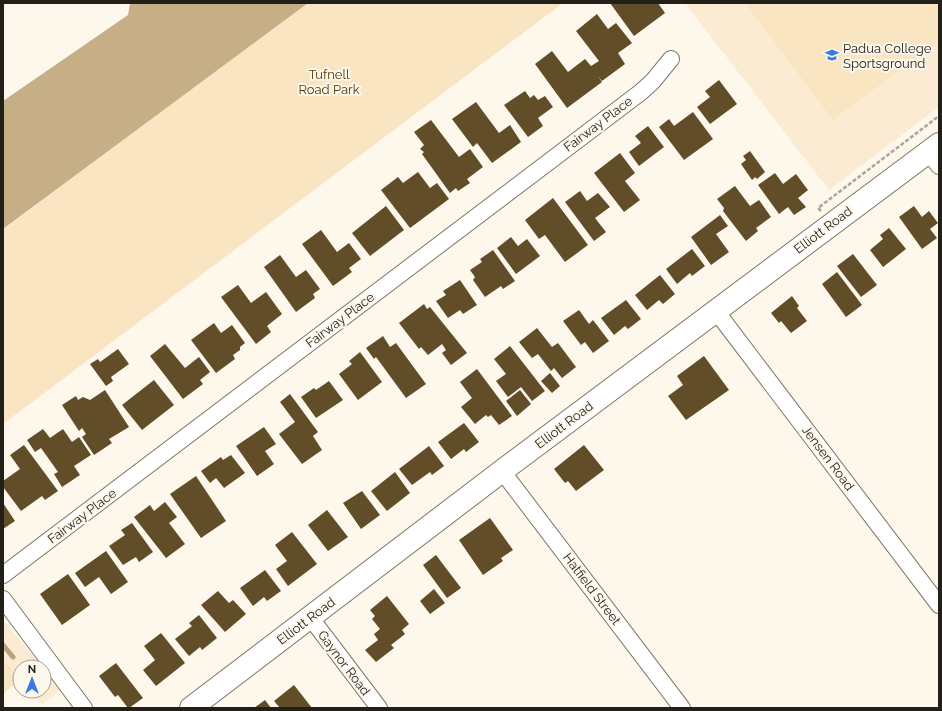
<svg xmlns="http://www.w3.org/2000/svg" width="942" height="711" viewBox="0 0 942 711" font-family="Raleway,sans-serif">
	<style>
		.built { fill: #faebd2 }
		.green { fill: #fae5c2 }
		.forest { fill: #c6ae87 }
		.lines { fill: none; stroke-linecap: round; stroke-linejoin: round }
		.stream { stroke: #baa27c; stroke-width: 5 }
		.building { fill: #624d29 }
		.street-casing { stroke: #807666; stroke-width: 18 }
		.secondary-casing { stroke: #807666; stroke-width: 24 }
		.path { stroke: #aaa49b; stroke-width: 2.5; stroke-dasharray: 4 2; stroke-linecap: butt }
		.street { stroke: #fff; stroke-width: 16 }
		.secondary { stroke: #fff; stroke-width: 22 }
		.labels { text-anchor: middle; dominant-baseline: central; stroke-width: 4; stroke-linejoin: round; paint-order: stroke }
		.poi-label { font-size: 13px; fill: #221e18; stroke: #fdf7ec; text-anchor: start }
		.park-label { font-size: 13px; fill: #533a07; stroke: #fdf7ec }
		.street-label { font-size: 13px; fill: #221e18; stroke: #fdf7ec }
	</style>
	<rect width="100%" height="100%" fill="#fdf7ec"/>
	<!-- built -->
	<path class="built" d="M 685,3 L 939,3 L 939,107 L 829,190 Z
		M 3,620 L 42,667 L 20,667 L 20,679 L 3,659 Z
		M 44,669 L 61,689 L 42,705 L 30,691 L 44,691 Z"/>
	<!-- green -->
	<path class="green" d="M 305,3 L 563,3 L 3,424 L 3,230 Z
		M 745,3 L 939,3 L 939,41 L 833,120 Z
		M 3,659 L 20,679 L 20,680 L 3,694 Z"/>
	<!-- forest -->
	<path class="forest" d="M 130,3 L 308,3 L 3,229 L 3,101 L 128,15 Z"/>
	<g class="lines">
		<!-- stream -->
		<path class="stream" d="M 3,645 L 13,657"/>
	</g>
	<!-- building -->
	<path class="building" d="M 610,3 L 658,3 L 665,13 L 634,36 Z
		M 597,14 L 608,29 L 616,23 L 632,43 L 618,53 L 625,64 L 602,81 L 598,76 L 602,82 L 567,108 L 535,64 L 552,51 L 568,72 L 585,59 L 591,66 L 599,61 L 576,31 Z
		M 719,80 L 737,104 L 710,124 L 697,107 L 710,97 L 705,91 Z
		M 525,91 L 530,98 L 534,95 L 538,100 L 545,96 L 553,107 L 538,118 L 543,126 L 528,137 L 504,105 Z
		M 476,102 L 499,133 L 510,125 L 521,142 L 492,163 L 477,143 L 473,147 L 452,119 Z
		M 693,112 L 713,139 L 684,160 L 659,127 L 669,119 L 674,126 Z
		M 431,120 L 459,157 L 470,149 L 483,167 L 467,179 L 470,183 L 458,191 L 456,188 L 450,193 L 422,154 L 424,152 L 420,149 L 424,145 L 414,132 Z
		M 648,126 L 664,147 L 639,166 L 629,152 L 641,143 L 635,136 Z
		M 750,151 L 765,172 L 757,179 L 755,177 L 752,180 L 741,164 L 746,160 L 743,156 Z
		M 620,153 L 635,173 L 625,181 L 640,200 L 624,212 L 594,173 Z
		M 418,172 L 430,188 L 437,183 L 449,199 L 410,228 L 381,190 L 398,177 L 403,183 Z
		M 775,173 L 783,184 L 796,174 L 808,190 L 798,198 L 806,207 L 794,215 L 788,207 L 779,214 L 758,185 Z
		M 735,186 L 750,206 L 759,200 L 771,217 L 756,228 L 758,231 L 746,241 L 723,211 L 724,208 L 717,199 Z
		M 580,191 L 587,201 L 598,193 L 610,207 L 595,218 L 606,232 L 594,241 L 565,202 Z
		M 553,198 L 588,245 L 565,262 L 545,235 L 539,239 L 525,220 Z
		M 386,206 L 404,230 L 370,256 L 352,233 Z
		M 914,206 L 922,217 L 929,211 L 938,223 L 930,229 L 937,238 L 922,249 L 899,217 Z
		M 720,215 L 728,226 L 716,234 L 729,252 L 711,265 L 691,237 Z
		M 889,228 L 906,249 L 883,267 L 870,250 L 883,239 L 880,235 Z
		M 321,230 L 337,252 L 349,243 L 361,259 L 349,268 L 352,272 L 333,286 L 302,244 Z
		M 511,237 L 518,246 L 527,239 L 540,256 L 516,274 L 497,248 Z
		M 692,249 L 705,266 L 692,276 L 690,273 L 677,284 L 666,269 Z
		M 493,250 L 515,281 L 503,289 L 501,286 L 485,297 L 473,280 L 475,277 L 470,270 L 482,262 L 480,259 Z
		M 853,254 L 877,285 L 861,297 L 837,266 Z
		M 280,255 L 296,277 L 306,270 L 320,289 L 313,294 L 315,298 L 296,312 L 264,267 Z
		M 837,272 L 862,305 L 846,317 L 822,284 Z
		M 660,275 L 675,294 L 663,304 L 659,300 L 647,310 L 635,295 Z
		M 460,280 L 477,305 L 463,314 L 460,310 L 448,318 L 436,301 L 446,295 L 443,291 Z
		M 238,285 L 251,303 L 266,292 L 282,314 L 267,326 L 271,332 L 256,344 L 221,297 Z
		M 792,296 L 799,306 L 797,308 L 807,321 L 791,333 L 781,321 L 779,323 L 771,313 Z
		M 626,300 L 641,319 L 628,329 L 625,326 L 614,335 L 601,318 Z
		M 424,304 L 427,309 L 430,307 L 467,353 L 451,365 L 442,353 L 446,350 L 442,344 L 428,355 L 421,347 L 419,349 L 399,323 Z
		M 579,310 L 589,324 L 593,320 L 609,341 L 593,353 L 585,342 L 581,345 L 563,321 Z
		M 214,323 L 221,333 L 232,325 L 245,343 L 240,347 L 240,350 L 233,355 L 235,359 L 216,373 L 191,340 Z
		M 537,328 L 552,347 L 558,343 L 576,367 L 562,378 L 554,368 L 551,371 L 538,354 L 532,358 L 519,342 Z
		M 383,336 L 390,347 L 396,343 L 426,384 L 406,398 L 376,357 L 374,359 L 366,348 Z
		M 165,344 L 185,368 L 199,357 L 210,372 L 200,380 L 203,384 L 183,399 L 150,356 Z
		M 510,346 L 545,391 L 532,401 L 521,387 L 508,397 L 496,381 L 506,374 L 494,359 Z
		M 118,349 L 129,364 L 111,377 L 113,381 L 106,386 L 90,364 L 98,359 L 100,362 Z
		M 360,352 L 382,382 L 358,400 L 339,374 L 352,364 L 349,361 Z
		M 704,356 L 729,390 L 686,420 L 668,396 L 683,385 L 677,376 Z
		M 477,369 L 512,416 L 499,425 L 491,415 L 488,417 L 486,415 L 475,424 L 461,407 L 472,398 L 460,382 Z
		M 550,373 L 560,386 L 552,393 L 541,381 Z
		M 154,380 L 174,405 L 142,430 L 122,405 Z
		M 329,381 L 343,400 L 316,418 L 301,397 L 314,388 L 316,390 Z
		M 105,390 L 129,427 L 109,439 L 112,443 L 94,455 L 82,437 L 86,434 L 82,428 L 79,431 L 62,405 L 76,396 L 78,400 L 83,397 L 90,400 Z
		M 520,390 L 531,404 L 517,416 L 506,401 Z
		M 290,394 L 318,432 L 313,436 L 322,450 L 302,464 L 279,434 L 295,422 L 280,402 Z
		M 464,423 L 479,442 L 466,452 L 464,449 L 451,459 L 438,442 Z
		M 264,427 L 276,444 L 265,451 L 274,464 L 257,476 L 236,446 Z
		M 43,429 L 50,438 L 63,429 L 72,442 L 79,437 L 91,455 L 74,466 L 80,475 L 62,487 L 54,474 L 58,472 L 41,448 L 35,452 L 27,440 Z
		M 24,445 L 58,491 L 45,500 L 42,496 L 21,511 L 3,487 L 3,481 L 20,469 L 10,455 Z
		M 584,445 L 604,470 L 576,491 L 568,481 L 565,483 L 554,469 Z
		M 429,446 L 444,466 L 432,475 L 430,472 L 412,485 L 399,469 Z
		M 231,455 L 245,473 L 224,488 L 216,478 L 210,483 L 201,471 L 221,457 L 223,460 Z
		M 395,472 L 410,493 L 387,511 L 371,491 Z
		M 196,476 L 226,521 L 201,538 L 170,494 Z
		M 362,491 L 380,515 L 361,529 L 343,503 Z
		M 165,502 L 177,517 L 169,523 L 185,544 L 166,558 L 134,517 L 150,505 L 154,511 Z
		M 3,503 L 15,521 L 3,529 Z
		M 327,510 L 348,537 L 328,551 L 308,525 Z
		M 490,518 L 513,550 L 501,558 L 503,561 L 483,575 L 459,540 Z
		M 132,523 L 153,552 L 139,562 L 136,557 L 123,565 L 109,546 L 125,535 L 121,530 Z
		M 292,532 L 317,564 L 288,586 L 276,569 L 287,561 L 275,545 Z
		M 106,551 L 128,582 L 111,594 L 99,577 L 85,587 L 75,573 Z
		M 436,555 L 461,588 L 447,598 L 423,565 Z
		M 265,570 L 281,591 L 267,601 L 264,597 L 253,606 L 240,588 Z
		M 68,574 L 90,605 L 62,625 L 40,594 Z
		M 434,589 L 445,603 L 430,614 L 420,601 Z
		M 218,591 L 229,603 L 233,600 L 246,614 L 225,632 L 201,605 Z
		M 387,596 L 409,624 L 402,630 L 405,634 L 391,645 L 394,648 L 376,662 L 365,650 L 378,640 L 374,634 L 380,629 L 372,619 L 375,616 L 370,610 Z
		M 199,615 L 217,638 L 202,650 L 200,647 L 189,656 L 175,639 L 192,626 L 189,623 Z
		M 161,633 L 185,663 L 156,686 L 143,670 L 155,660 L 144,646 Z
		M 116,663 L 143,698 L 129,708 L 128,708 L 118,695 L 115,697 L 99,676 Z
		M 294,685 L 312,708 L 280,708 L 274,701 Z
		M 265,700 L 271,708 L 254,708 Z"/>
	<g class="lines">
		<!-- street casing -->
		<g class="street-casing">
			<path id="street" d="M 928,152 L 939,166
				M 716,311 L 939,605
				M 502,471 L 682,708
				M 3,575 L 641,92 L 653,81 L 671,59
				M 3,599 L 84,708
				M 310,617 L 379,708"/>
		</g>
		<!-- secondary casing -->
		<g class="secondary-casing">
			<path id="secondary" d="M 191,708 L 502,471 L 939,144"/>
		</g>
		<!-- path -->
		<path class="path" d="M 821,211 L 818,208 L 939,116"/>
		<!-- street -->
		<use href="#street" class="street"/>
		<!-- secondary -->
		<use href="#secondary" class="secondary"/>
	</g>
	<!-- icons -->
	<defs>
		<g id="school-bare" transform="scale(1.08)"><path d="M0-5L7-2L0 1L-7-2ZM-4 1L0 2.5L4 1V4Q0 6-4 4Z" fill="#387ae8" stroke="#fdf7ec" stroke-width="2.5" paint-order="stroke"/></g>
	</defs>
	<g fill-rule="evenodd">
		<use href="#school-bare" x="832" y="55"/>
	</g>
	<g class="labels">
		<!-- poi labels -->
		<g class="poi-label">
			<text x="843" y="48">Padua College<tspan x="843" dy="15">Sportsground</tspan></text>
		</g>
		<!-- park labels -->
		<g class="park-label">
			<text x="329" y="74">Tufnell<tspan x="329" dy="15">Road Park</tspan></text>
		</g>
		<!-- street labels -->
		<g class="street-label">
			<text transform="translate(598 124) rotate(-37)">Fairway Place</text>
			<text transform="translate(823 230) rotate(-37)">Elliott Road</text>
			<text transform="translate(340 320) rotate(-37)">Fairway Place</text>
			<text transform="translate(564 425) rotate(-37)">Elliott Road</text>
			<text transform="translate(828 458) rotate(53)">Jensen Road</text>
			<text transform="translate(82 516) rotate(-37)">Fairway Place</text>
			<text transform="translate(592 589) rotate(53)">Hatfield Street</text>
			<text transform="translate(306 621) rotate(-37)">Elliott Road</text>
			<text transform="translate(344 663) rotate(53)">Gaynor Road</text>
		</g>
	</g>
	<!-- border -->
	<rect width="942" height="711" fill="none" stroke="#221e18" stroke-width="8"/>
	<!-- north arrow -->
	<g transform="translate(32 679)"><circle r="19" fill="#fdf7ec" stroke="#a5a097"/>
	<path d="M0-3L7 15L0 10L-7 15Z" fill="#387ae8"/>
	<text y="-6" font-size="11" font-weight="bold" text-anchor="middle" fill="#221e18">N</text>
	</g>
</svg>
